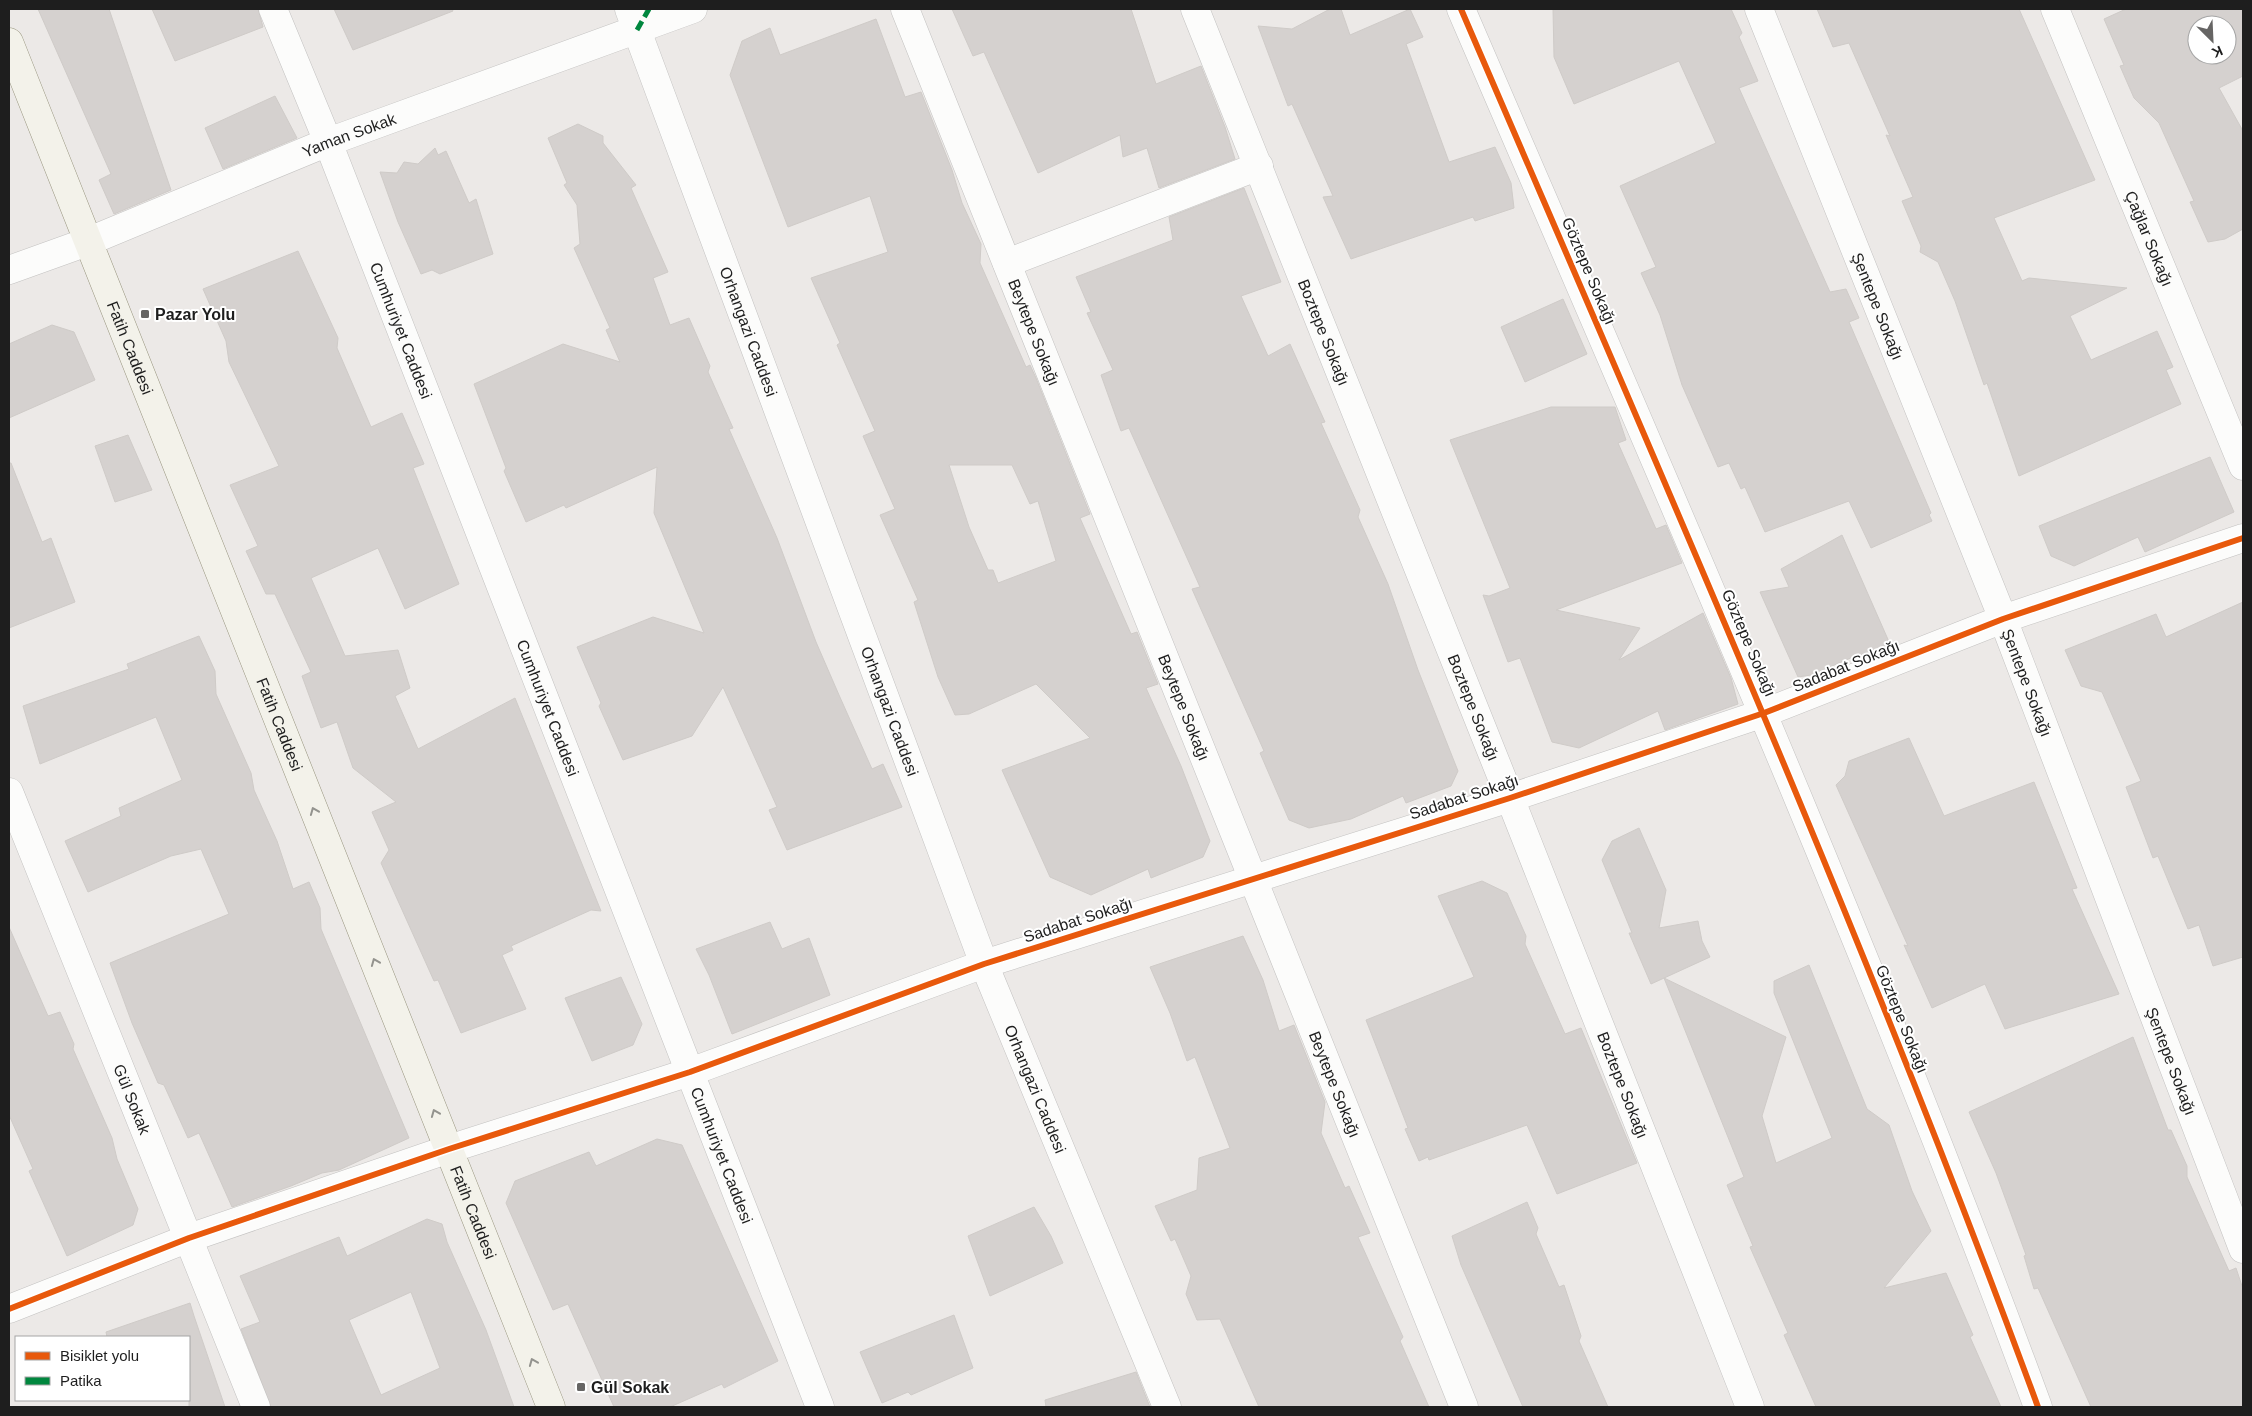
<svg xmlns="http://www.w3.org/2000/svg" width="2252" height="1416" viewBox="0 0 2252 1416" font-family="Arial,sans-serif">
	<style>
		.building { fill: #d5d1cf; stroke: #cfcbc8; fill-rule: evenodd }
		.lines { fill: none; stroke-linecap: round; stroke-linejoin: round }
		.minor-casing { stroke: #c3c2c1; stroke-width: 29 }
		.secondary-casing { stroke: #97947e; stroke-width: 29 }
		.minor { stroke: #fcfcfb; stroke-width: 28 }
		.secondary { stroke: #f3f2ea; stroke-width: 28 }
		.quiet { stroke: #00873e; stroke-width: 5; stroke-dasharray: 10 5; stroke-linecap: butt }
		.cycleway-casing { stroke: #fff; stroke-width: 9 }
		.cycleway { stroke: #e8590c; stroke-width: 6 }
		.oneway { stroke: #93938e }
		.poi-dot { fill: #666564; stroke: #fff; stroke-width: 2 }
		.labels { text-anchor: middle; dominant-baseline: central; stroke-width: 4; stroke-linejoin: round; paint-order: stroke }
		.street-label { font-size: 16px; fill: #1e1e1e; stroke: #fff }
		.poi-label { font-size: 16px; font-weight: bold; fill: #1e1e1e; stroke: #fff; text-anchor: start }
	</style>
	<rect width="100%" height="100%" fill="#ece9e7"/>
	<!-- building -->
	<path class="building" d="M 38,9 L 109,9 L 171,190 L 114,214 L 99,180 L 111,174 Z
		M 152,9 L 258,9 L 263,27 L 175,61 Z
		M 334,9 L 452,9 L 453,11 L 353,50 Z
		M 952,9 L 1131,9 L 1156,84 L 1201,66 L 1225,127 L 1235,159 L 1159,188 L 1147,148 L 1123,157 L 1120,135 L 1038,173 L 984,52 L 973,56 Z
		M 1330,9 L 1341,9 L 1350,35 L 1410,9 L 1423,37 L 1406,44 L 1449,162 L 1495,147 L 1511,183 L 1514,208 L 1475,221 L 1473,217 L 1351,259 L 1323,197 L 1333,196 L 1292,104 L 1288,106 L 1258,26 L 1292,29 Z
		M 1553,9 L 1731,9 L 1742,33 L 1739,37 L 1758,81 L 1739,88 L 1830,292 L 1846,289 L 1859,318 L 1849,322 L 1931,513 L 1929,515 L 1932,521 L 1871,548 L 1849,501 L 1765,532 L 1745,487 L 1741,489 L 1729,463 L 1718,467 L 1682,385 L 1660,315 L 1641,273 L 1656,267 L 1620,186 L 1716,143 L 1679,61 L 1574,104 L 1554,57 Z
		M 1817,9 L 2019,9 L 2095,180 L 1994,218 L 2022,281 L 2029,278 L 2127,288 L 2070,316 L 2091,360 L 2157,331 L 2173,367 L 2166,370 L 2181,404 L 2019,476 L 1987,383 L 1984,385 L 1955,301 L 1938,262 L 1920,252 L 1921,246 L 1902,201 L 1913,197 L 1886,135 L 1890,136 L 1849,43 L 1833,47 Z
		M 2126,9 L 2243,9 L 2243,76 L 2219,88 L 2243,131 L 2243,229 L 2225,239 L 2208,242 L 2190,202 L 2194,201 L 2159,123 L 2134,98 L 2120,66 L 2124,65 L 2104,19 ZM 2197,25 L 2227,25 L 2227,55 L 2197,55 Z
		M 876,19 L 905,97 L 921,92 L 952,170 L 962,203 L 981,244 L 980,263 L 1026,367 L 1030,365 L 1036,378 L 1090,514 L 1080,518 L 1131,634 L 1137,632 L 1158,684 L 1146,688 L 1181,766 L 1210,841 L 1203,857 L 1151,878 L 1148,869 L 1091,895 L 1050,877 L 1002,770 L 1090,738 L 1036,684 L 969,714 L 955,715 L 938,677 L 914,602 L 918,600 L 880,515 L 895,509 L 863,436 L 875,431 L 837,345 L 840,343 L 811,278 L 888,252 L 870,196 L 788,227 L 730,75 L 742,41 L 770,28 L 780,55 ZM 949,465 L 1012,465 L 1030,504 L 1038,501 L 1056,561 L 998,583 L 993,570 L 988,570 L 969,527 Z
		M 275,96 L 297,138 L 223,169 L 205,128 Z
		M 578,124 L 603,136 L 603,143 L 636,185 L 631,188 L 668,272 L 653,278 L 670,325 L 689,318 L 710,366 L 708,372 L 733,428 L 729,429 L 777,538 L 816,642 L 839,695 L 872,769 L 883,764 L 902,807 L 787,850 L 769,810 L 777,807 L 723,687 L 692,736 L 623,760 L 599,706 L 601,703 L 577,647 L 653,617 L 704,633 L 654,513 L 657,467 L 566,508 L 564,505 L 526,522 L 504,471 L 506,468 L 474,384 L 563,344 L 620,362 L 606,330 L 610,328 L 574,248 L 580,244 L 577,205 L 564,185 L 567,183 L 548,138 Z
		M 435,148 L 438,155 L 446,151 L 469,203 L 476,199 L 493,254 L 440,274 L 432,270 L 421,274 L 398,222 L 380,172 L 397,173 L 404,162 L 418,164 Z
		M 1244,188 L 1281,282 L 1241,296 L 1268,356 L 1290,344 L 1325,422 L 1321,423 L 1360,510 L 1358,517 L 1388,584 L 1418,670 L 1458,771 L 1451,786 L 1406,803 L 1403,796 L 1351,819 L 1309,828 L 1289,820 L 1260,753 L 1264,751 L 1192,589 L 1200,587 L 1129,428 L 1121,431 L 1101,375 L 1113,370 L 1087,313 L 1091,312 L 1076,277 L 1173,240 L 1169,217 Z
		M 298,251 L 338,338 L 337,348 L 371,427 L 402,413 L 424,464 L 413,468 L 459,584 L 405,609 L 378,548 L 311,578 L 345,656 L 398,650 L 410,688 L 395,696 L 418,749 L 515,698 L 601,911 L 591,910 L 511,946 L 513,950 L 502,955 L 526,1009 L 461,1033 L 438,980 L 434,981 L 381,863 L 389,850 L 372,812 L 396,802 L 353,768 L 337,722 L 321,728 L 302,676 L 311,672 L 275,594 L 266,594 L 246,551 L 258,546 L 230,485 L 279,466 L 229,362 L 226,341 L 203,289 Z
		M 1563,299 L 1587,354 L 1525,382 L 1501,327 Z
		M 52,325 L 74,332 L 95,380 L 9,418 L 9,344 Z
		M 1551,407 L 1615,407 L 1626,440 L 1618,443 L 1656,529 L 1666,525 L 1682,563 L 1556,610 L 1640,628 L 1619,660 L 1703,613 L 1731,678 L 1738,704 L 1665,730 L 1658,711 L 1579,748 L 1552,742 L 1520,658 L 1508,662 L 1483,595 L 1489,596 L 1510,588 L 1450,440 Z
		M 128,435 L 152,490 L 115,502 L 95,446 Z
		M 2210,457 L 2234,512 L 2145,552 L 2138,537 L 2074,566 L 2051,556 L 2039,526 Z
		M 9,463 L 11,463 L 42,542 L 51,538 L 75,602 L 9,628 Z
		M 1842,535 L 1890,644 L 1855,660 L 1853,657 L 1811,675 L 1798,677 L 1760,592 L 1789,587 L 1781,569 Z
		M 2243,602 L 2243,957 L 2213,966 L 2199,925 L 2188,929 L 2158,856 L 2153,858 L 2126,787 L 2141,781 L 2102,692 L 2081,686 L 2065,650 L 2156,614 L 2166,637 Z
		M 199,636 L 215,671 L 216,694 L 251,773 L 254,790 L 277,841 L 293,889 L 309,882 L 320,908 L 321,929 L 409,1138 L 339,1170 L 322,1173 L 291,1186 L 232,1207 L 199,1133 L 188,1138 L 164,1085 L 158,1083 L 132,1023 L 110,963 L 229,914 L 201,849 L 171,856 L 88,892 L 65,841 L 121,816 L 119,808 L 182,780 L 156,717 L 40,764 L 23,706 L 129,669 L 127,664 Z
		M 1909,738 L 1944,816 L 2034,782 L 2077,888 L 2072,889 L 2119,994 L 2005,1029 L 1985,984 L 1932,1008 L 1904,945 L 1908,946 L 1836,785 L 1845,776 L 1849,761 Z
		M 1639,828 L 1666,890 L 1659,928 L 1698,921 L 1702,941 L 1710,957 L 1651,984 L 1629,933 L 1632,933 L 1602,860 L 1612,841 Z
		M 1482,881 L 1507,893 L 1526,936 L 1525,944 L 1565,1034 L 1581,1028 L 1637,1163 L 1557,1194 L 1527,1125 L 1429,1160 L 1428,1157 L 1419,1161 L 1405,1129 L 1408,1128 L 1366,1020 L 1474,977 L 1438,896 Z
		M 770,922 L 782,949 L 809,938 L 830,995 L 732,1034 L 709,975 L 696,949 Z
		M 9,927 L 48,1016 L 60,1012 L 74,1044 L 73,1049 L 112,1138 L 117,1159 L 138,1209 L 133,1225 L 67,1256 L 29,1171 L 33,1169 L 9,1115 Z
		M 1243,936 L 1263,980 L 1279,1031 L 1294,1025 L 1325,1102 L 1321,1133 L 1345,1188 L 1349,1186 L 1370,1233 L 1358,1237 L 1403,1337 L 1400,1341 L 1429,1407 L 1259,1407 L 1220,1319 L 1197,1320 L 1186,1294 L 1191,1276 L 1175,1239 L 1171,1241 L 1155,1206 L 1197,1190 L 1199,1158 L 1230,1148 L 1195,1057 L 1187,1061 L 1170,1013 L 1150,967 Z
		M 1809,965 L 1867,1109 L 1889,1125 L 1912,1191 L 1931,1231 L 1884,1288 L 1946,1273 L 1973,1335 L 1970,1337 L 2001,1407 L 1816,1407 L 1784,1335 L 1788,1333 L 1750,1247 L 1753,1246 L 1727,1185 L 1744,1177 L 1664,978 L 1786,1037 L 1762,1116 L 1776,1163 L 1832,1138 L 1774,993 L 1774,981 Z
		M 621,977 L 642,1024 L 633,1045 L 592,1061 L 565,998 Z
		M 2133,1037 L 2168,1130 L 2171,1130 L 2187,1166 L 2187,1177 L 2229,1271 L 2236,1268 L 2243,1289 L 2243,1407 L 2091,1407 L 2038,1288 L 2034,1289 L 2024,1256 L 2026,1255 L 1996,1173 L 1969,1112 Z
		M 657,1139 L 682,1145 L 778,1361 L 724,1388 L 722,1384 L 670,1407 L 614,1407 L 568,1304 L 553,1310 L 506,1203 L 515,1181 L 589,1152 L 596,1166 Z
		M 1527,1202 L 1538,1228 L 1536,1234 L 1559,1287 L 1564,1285 L 1581,1336 L 1579,1341 L 1608,1407 L 1523,1407 L 1461,1265 L 1452,1236 Z
		M 1034,1207 L 1051,1236 L 1063,1263 L 990,1296 L 968,1236 Z
		M 427,1219 L 442,1224 L 447,1242 L 486,1330 L 514,1407 L 271,1407 L 241,1329 L 260,1322 L 240,1276 L 339,1237 L 347,1256 ZM 411,1292 L 440,1368 L 381,1395 L 349,1320 Z
		M 190,1303 L 194,1316 L 225,1407 L 189,1407 L 189,1337 L 107,1337 L 106,1332 Z
		M 954,1315 L 973,1368 L 911,1395 L 908,1392 L 882,1403 L 860,1352 Z
		M 1136,1372 L 1150,1407 L 1046,1407 L 1045,1400 Z"/>
	<g class="lines">
		<!-- minor casing -->
		<g class="minor-casing">
			<g id="minor">
				<path id="s1" d="M 273,9 L 328,142 L 820,1407"/>
				<path id="s2" d="M 629,9 L 984,964 L 1167,1407"/>
				<path id="s3" d="M 905,9 L 1464,1407"/>
				<path id="s4" d="M 1195,9 L 1510,798 L 1750,1407"/>
				<path d="M 1461,9 C 1660,472 1864,934 2038,1407"/>
				<path id="s5" d="M 1759,9 L 2003,619 L 2243,1249"/>
				<path id="s6" d="M 2055,9 L 2243,466"/>
				<path d="M 1007,263 L 1259,166"/>
				<path id="s7" d="M 9,270 L 87,242 L 328,142 L 693,9"/>
				<path id="s8" d="M 9,792 L 256,1407"/>
				<path d="M 9,1309 L 189,1238 L 449,1149 L 690,1072 L 984,964 L 1510,798 L 1764,713 L 2003,619 L 2243,538"/>
			</g>
		</g>
		<!-- secondary casing -->
		<g class="secondary-casing">
			<g id="secondary">
				<path id="s9" d="M 9,42 L 551,1407"/>
			</g>
		</g>
		<!-- minor -->
		<use href="#minor" class="minor"/>
		<!-- secondary -->
		<use href="#secondary" class="secondary"/>
		<!-- quiet -->
		<path class="quiet" d="M 637,30 L 649,9"/>
		<!-- cycleway casing -->
		<g class="cycleway-casing">
			<path id="cycleway" d="M 1461,9 C 1660,472 1864,934 2038,1407
				M 9,1309 L 189,1238 L 449,1149 L 690,1072 L 984,964 L 1510,798 L 1764,713 L 2003,619 L 2243,538"/>
		</g>
		<!-- cycleway -->
		<use href="#cycleway" class="cycleway"/>
	</g>
	<!-- one-way arrows -->
	<defs><path id="oneway-chevron" d="M-2-3.5L2.5 0L-2 3.5" fill="none" stroke-width="1.6" stroke-linecap="round" stroke-linejoin="round" transform="scale(1.25)"/></defs>
	<g class="oneway">
		<use href="#oneway-chevron" transform="translate(314 811) rotate(-112)"/>
		<use href="#oneway-chevron" transform="translate(375 962) rotate(-112)"/>
		<use href="#oneway-chevron" transform="translate(435 1113) rotate(-112)"/>
		<use href="#oneway-chevron" transform="translate(533 1362) rotate(-112)"/>
	</g>
	<!-- markers -->
	<g class="poi-dot">
		<rect x="140" y="309" width="10" height="10" rx="2.5"/>
		<rect x="576" y="1382" width="10" height="10" rx="2.5"/>
	</g>
	<g class="labels">
		<!-- street labels -->
		<g class="street-label">
			<text stroke="none"><textPath href="#s7" startOffset="366">Yaman Sokak</textPath></text>
			<text stroke="none"><textPath href="#s6" startOffset="248">Çağlar Sokağı</textPath></text>
			<text transform="translate(1589 271) rotate(67)">Göztepe Sokağı</text>
			<text stroke="none"><textPath href="#s5" startOffset="320">Şentepe Sokağı</textPath></text>
			<text stroke="none"><textPath href="#s1" startOffset="346">Cumhuriyet Caddesi</textPath></text>
			<text stroke="none"><textPath href="#s2" startOffset="344">Orhangazi Caddesi</textPath></text>
			<text stroke="none"><textPath href="#s4" startOffset="348">Boztepe Sokağı</textPath></text>
			<text stroke="none"><textPath href="#s3" startOffset="348">Beytepe Sokağı</textPath></text>
			<text stroke="none"><textPath href="#s9" startOffset="329">Fatih Caddesi</textPath></text>
			<text transform="translate(1749 643) rotate(67)">Göztepe Sokağı</text>
			<text transform="translate(1846 666) rotate(-22)">Sadabat Sokağı</text>
			<text stroke="none"><textPath href="#s5" startOffset="725">Şentepe Sokağı</textPath></text>
			<text stroke="none"><textPath href="#s1" startOffset="751">Cumhuriyet Caddesi</textPath></text>
			<text stroke="none"><textPath href="#s4" startOffset="752">Boztepe Sokağı</textPath></text>
			<text stroke="none"><textPath href="#s3" startOffset="752">Beytepe Sokağı</textPath></text>
			<text stroke="none"><textPath href="#s2" startOffset="749">Orhangazi Caddesi</textPath></text>
			<text stroke="none"><textPath href="#s9" startOffset="734">Fatih Caddesi</textPath></text>
			<text transform="translate(1464 797) rotate(-18)">Sadabat Sokağı</text>
			<text transform="translate(1078 920) rotate(-18)">Sadabat Sokağı</text>
			<text transform="translate(1902 1019) rotate(68)">Göztepe Sokağı</text>
			<text stroke="none"><textPath href="#s5" startOffset="1130">Şentepe Sokağı</textPath></text>
			<text stroke="none"><textPath href="#s3" startOffset="1158">Beytepe Sokağı</textPath></text>
			<text stroke="none"><textPath href="#s4" startOffset="1158">Boztepe Sokağı</textPath></text>
			<text stroke="none"><textPath href="#s2" startOffset="1154">Orhangazi Caddesi</textPath></text>
			<text stroke="none"><textPath href="#s8" startOffset="331">Gül Sokak</textPath></text>
			<text stroke="none"><textPath href="#s1" startOffset="1231">Cumhuriyet Caddesi</textPath></text>
			<text stroke="none"><textPath href="#s9" startOffset="1259">Fatih Caddesi</textPath></text>
		</g>
		<!-- poi labels -->
		<g class="poi-label">
			<text x="155" y="314">Pazar Yolu</text>
			<text x="591" y="1387">Gül Sokak</text>
		</g>
	</g>
	<!-- border -->
	<rect width="2252" height="1416" fill="none" stroke="#1e1e1e" stroke-width="20"/>
	<!-- legend -->
	<rect x="15" y="1336" width="175" height="65" fill="#ffffff" stroke="#a5a5a5"/>
	<rect x="25" y="1352" width="25" height="8" fill="#e8590c" stroke="#a5a5a5"/>
	<text x="60" y="1361" font-size="15" fill="#1e1e1e">Bisiklet yolu</text>
	<rect x="25" y="1377" width="25" height="8" fill="#00873e" stroke="#a5a5a5"/>
	<text x="60" y="1386" font-size="15" fill="#1e1e1e">Patika</text>
	<!-- north arrow -->
	<g transform="translate(2212 40) rotate(156)"><circle r="24" fill="#ffffff" stroke="#a5a5a5"/>
	<path d="M0-4L9 19L0 12L-9 19Z" fill="#666564"/>
	<text y="-8" font-size="14" font-weight="bold" text-anchor="middle" fill="#1e1e1e">K</text>
	</g>
</svg>
